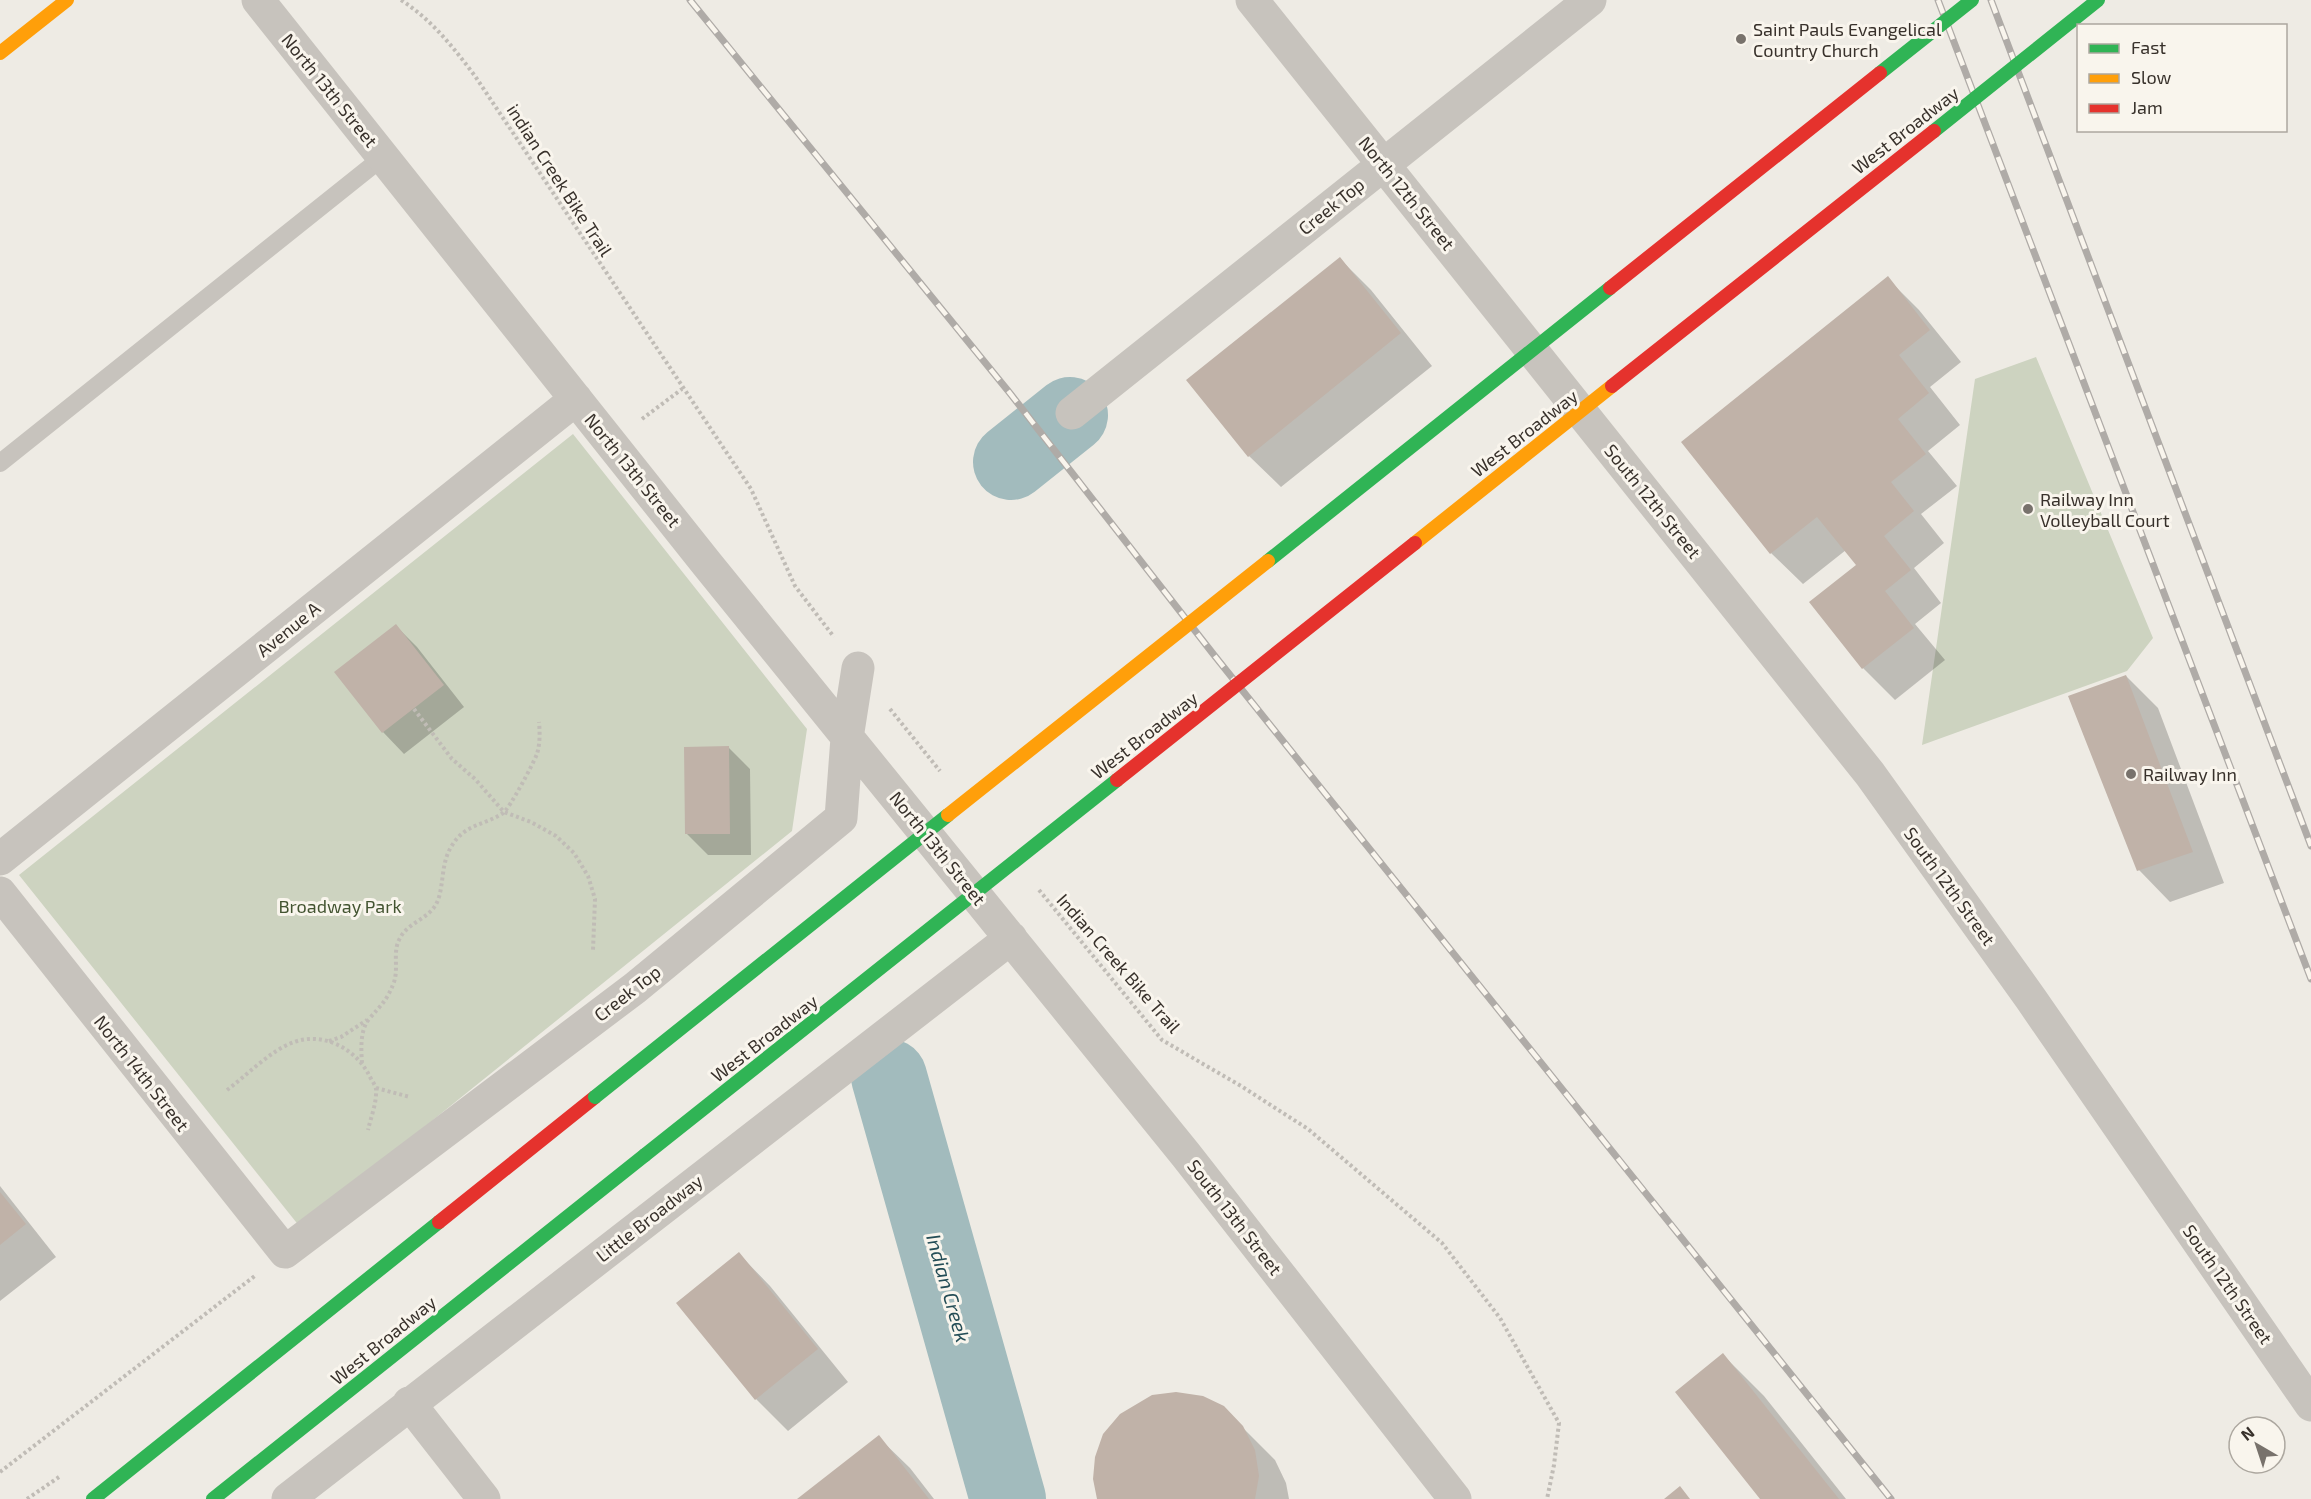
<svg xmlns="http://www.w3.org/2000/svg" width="2311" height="1499" viewBox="0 0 2311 1499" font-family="'Exo 2',sans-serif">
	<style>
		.green { fill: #cdd3c0 }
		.shadow { fill: #0003 }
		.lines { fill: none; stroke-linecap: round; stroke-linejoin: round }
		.river { stroke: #a2bbbd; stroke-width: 76 }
		.building { fill: #c0b2a8 }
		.path { stroke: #c0bcb6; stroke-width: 4; stroke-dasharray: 3 3; stroke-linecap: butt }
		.lane { stroke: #c7c3bd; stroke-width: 18 }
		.street { stroke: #c7c3bd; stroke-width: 33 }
		.fast { stroke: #30b455; stroke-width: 14 }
		.slow { stroke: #ff9f0a; stroke-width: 14 }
		.jam { stroke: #e5322d; stroke-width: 14 }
		.rail-casing { stroke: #afaba7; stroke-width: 7 }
		.rail { stroke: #f9f5ed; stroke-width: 4.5; stroke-dasharray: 14; stroke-linecap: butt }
		.fast-bridge { stroke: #30b455; stroke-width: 14 }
		.slow-bridge { stroke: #ff9f0a; stroke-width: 14 }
		.jam-bridge { stroke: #e5322d; stroke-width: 14 }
		.poi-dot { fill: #78726c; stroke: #f9f5ed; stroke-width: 2 }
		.labels { text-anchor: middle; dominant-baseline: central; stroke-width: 6; stroke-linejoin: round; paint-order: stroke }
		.poi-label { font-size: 18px; fill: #38312b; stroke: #f9f5ed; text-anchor: start }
		.street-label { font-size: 18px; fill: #38312b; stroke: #f9f5ed }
		.park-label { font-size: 18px; fill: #435431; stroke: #f9f5ed }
		.water-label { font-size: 20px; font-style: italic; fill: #244d56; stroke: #f9f5ed }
	</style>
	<rect width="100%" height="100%" fill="#eeebe4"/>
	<!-- green -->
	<path class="green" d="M 2036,357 L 2153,638 L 2127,671 L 1922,745 L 1975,379 Z
		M 573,434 L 807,729 L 792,831 L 300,1227 L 19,875 Z"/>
	<!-- shadow -->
	<path class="shadow" d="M 1340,259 L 1371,290 L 1432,366 L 1281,487 L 1249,456 Z
		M 1887,278 L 1919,310 L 1961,362 L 1930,387 L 1960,425 L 1928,451 L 1957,486 L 1921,514 L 1944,543 L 1914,568 L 1941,603 L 1915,624 L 1945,660 L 1895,700 L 1863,668 L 1811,603 L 1858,565 L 1846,550 L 1803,584 L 1771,553 Z
		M 396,626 L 417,647 L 464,707 L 404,754 L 383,732 L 336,673 Z
		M 2126,676 L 2158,708 L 2224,883 L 2170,902 L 2139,870 Z
		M 728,747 L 750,769 L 751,855 L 708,855 L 687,834 Z
		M 0,1186 L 56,1257 L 0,1301 Z
		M 739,1254 L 770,1286 L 848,1382 L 788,1431 L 756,1399 Z
		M 1723,1355 L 1764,1396 L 1846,1499 L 1762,1499 Z
		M 1223,1408 L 1275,1460 L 1286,1483 L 1289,1499 L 1098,1499 Z
		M 878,1437 L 910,1468 L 934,1499 L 799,1499 Z"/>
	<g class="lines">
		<!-- river -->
		<path class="river" d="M 1011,462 L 1070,415
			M 889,1077 L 1008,1499"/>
	</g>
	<!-- building -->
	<path class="building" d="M 1340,257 L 1401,333 L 1248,457 L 1186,380 Z
		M 1888,276 L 1930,330 L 1899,355 L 1929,393 L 1898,419 L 1926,454 L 1891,482 L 1914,511 L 1884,536 L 1911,570 L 1885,591 L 1914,628 L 1862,669 L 1809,602 L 1856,565 L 1817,517 L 1770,554 L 1681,442 Z
		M 396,624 L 444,685 L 382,733 L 334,672 Z
		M 2126,675 L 2193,852 L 2137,871 L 2068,696 Z
		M 729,746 L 730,834 L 685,834 L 684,747 Z
		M 0,1192 L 26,1224 L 0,1245 Z
		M 739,1252 L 818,1349 L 755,1400 L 676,1303 Z
		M 1723,1353 L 1839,1499 L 1760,1499 L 1675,1392 Z
		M 1176,1392 L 1203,1396 L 1224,1406 L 1243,1426 L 1255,1450 L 1259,1476 L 1255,1499 L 1097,1499 L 1093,1479 L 1095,1457 L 1103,1434 L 1120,1414 L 1152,1395 Z
		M 879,1435 L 929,1499 L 797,1499 Z
		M 1680,1486 L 1690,1499 L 1664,1499 Z"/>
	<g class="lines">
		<!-- path -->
		<path class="path" d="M 401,0 C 432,20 453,47 475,76 L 751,489 L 795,586 L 834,637
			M 642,419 L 682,389
			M 414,709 L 452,759 L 475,779 L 504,812 L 531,822 L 556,836 L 574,853 L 588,876 L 595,899 L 593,950
			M 890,709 L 940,771
			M 1039,890 L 1162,1040 L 1241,1086 L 1308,1129 L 1442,1243 L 1500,1318 L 1559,1423 L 1554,1465 L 1547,1499
			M 329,1041 L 341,1037 L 367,1020
			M 362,1063 C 361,1049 360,1030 369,1019 C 381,1005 387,1001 394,982 C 399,967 392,952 400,938 C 409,921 431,919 438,900 C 444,883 441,864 451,847 C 465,823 484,826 503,813 C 510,808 533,764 537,754 C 540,744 540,733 539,722
			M 376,1088 L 410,1097
			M 227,1090 C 246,1076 271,1050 294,1042 C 322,1032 353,1047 368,1073 C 370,1078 375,1084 376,1089 C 377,1102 371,1117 368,1130
			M 0,1472 L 256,1275
			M 27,1499 L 59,1477"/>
		<!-- lane -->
		<path class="lane" d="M 0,463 L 383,157"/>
		<!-- street -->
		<path class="street" d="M 258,0 L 707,564 L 1186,1155 L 1455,1499
			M 1252,0 L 1870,774 L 2031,999 L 2311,1405
			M 1072,413 L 1590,0
			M 0,859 L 576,399
			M 0,893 L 285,1252 L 635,988 L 841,818 L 847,738 L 858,668
			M 409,1403 L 484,1499
			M 288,1499 L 1011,938"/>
		<!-- fast -->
		<path class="fast" d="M 93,1499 L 439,1222
			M 213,1499 L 645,1155"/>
		<!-- slow -->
		<path class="slow" d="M 0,53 L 67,0"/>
		<!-- jam -->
		<path class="jam" d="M 439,1222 L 595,1097"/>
		<!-- rail casing -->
		<g class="rail-casing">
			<path id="rail" d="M 690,0 L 1009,392 L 1214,655 L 1891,1499
				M 1938,0 L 2311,979
				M 1991,0 L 2311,846"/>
		</g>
		<!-- rail -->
		<use href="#rail" class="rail"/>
		<!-- fast-bridge -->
		<path class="fast-bridge" d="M 1880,73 L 1972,0
			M 1934,131 L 2098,0
			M 1268,561 L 1610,288
			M 595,1097 L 948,815
			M 645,1155 L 1117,780"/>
		<!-- slow-bridge -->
		<path class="slow-bridge" d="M 1415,543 L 1612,386
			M 948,815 L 1268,561"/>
		<!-- jam-bridge -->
		<path class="jam-bridge" d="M 1610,288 L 1880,73
			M 1612,386 L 1934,131
			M 1117,780 L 1415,543"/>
	</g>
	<!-- markers -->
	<g class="poi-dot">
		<circle cx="1741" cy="39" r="6"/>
		<circle cx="2028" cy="509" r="6"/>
		<circle cx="2131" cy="774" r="6"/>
	</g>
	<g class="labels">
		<!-- poi labels -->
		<g class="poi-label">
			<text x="1753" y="29">Saint Pauls Evangelical<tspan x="1753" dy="21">Country Church</tspan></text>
			<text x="2040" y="499">Railway Inn<tspan x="2040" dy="21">Volleyball Court</tspan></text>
			<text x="2143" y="774">Railway Inn</text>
		</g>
		<!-- street labels -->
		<g class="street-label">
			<text transform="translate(330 90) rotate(51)">North 13th Street</text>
			<text transform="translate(1905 130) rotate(-38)">West Broadway</text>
			<text transform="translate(560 180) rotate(57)">indian Creek Bike Trail</text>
			<text transform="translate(1407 193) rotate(51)">North 12th Street</text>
			<text transform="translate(1331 206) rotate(-39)">Creek Top</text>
			<text transform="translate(1524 433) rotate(-38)">West Broadway</text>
			<text transform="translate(633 470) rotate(51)">North 13th Street</text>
			<text transform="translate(1653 501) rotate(51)">South 12th Street</text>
			<text transform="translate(288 629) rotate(-39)">Avenue A</text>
			<text transform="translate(1144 735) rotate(-38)">West Broadway</text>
			<text transform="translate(938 848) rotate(51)">North 13th Street</text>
			<text transform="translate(1950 886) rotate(54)">South 12th Street</text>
			<text transform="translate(1119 963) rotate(49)">Indian Creek Bike Trail</text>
			<text transform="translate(627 993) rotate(-38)">Creek Top</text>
			<text transform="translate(764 1038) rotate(-38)">West Broadway</text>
			<text transform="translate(142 1073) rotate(52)">North 14th Street</text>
			<text transform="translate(1235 1217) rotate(52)">South 13th Street</text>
			<text transform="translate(649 1218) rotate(-38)">Little Broadway</text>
			<text transform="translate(2228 1284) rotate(55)">South 12th Street</text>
			<text transform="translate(383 1340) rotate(-39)">West Broadway</text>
		</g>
		<!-- park labels -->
		<g class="park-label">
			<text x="340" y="906">Broadway Park</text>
		</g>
		<!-- water labels -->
		<g class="water-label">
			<text transform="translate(949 1288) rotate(74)">Indian Creek</text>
		</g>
	</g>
	<!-- legend -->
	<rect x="2077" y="24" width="210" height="108" fill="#f9f5ed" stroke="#aca79f" stroke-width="1.5"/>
	<rect x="2089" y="44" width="30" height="9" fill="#30b455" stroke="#aca79f" stroke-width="1.5"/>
	<text x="2131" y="54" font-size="18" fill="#38312b">Fast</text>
	<rect x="2089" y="74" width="30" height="9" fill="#ff9f0a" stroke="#aca79f" stroke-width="1.5"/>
	<text x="2131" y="84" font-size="18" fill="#38312b">Slow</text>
	<rect x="2089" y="104" width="30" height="9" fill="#e5322d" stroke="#aca79f" stroke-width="1.5"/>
	<text x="2131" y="114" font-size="18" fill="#38312b">Jam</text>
	<!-- north arrow -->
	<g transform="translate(2257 1445) rotate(321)"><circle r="28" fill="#f9f5ed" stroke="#aca79f" stroke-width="1.5"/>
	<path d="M0-4.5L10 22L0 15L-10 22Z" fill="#78726c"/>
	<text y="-9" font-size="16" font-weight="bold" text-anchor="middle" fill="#38312b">N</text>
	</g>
</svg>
